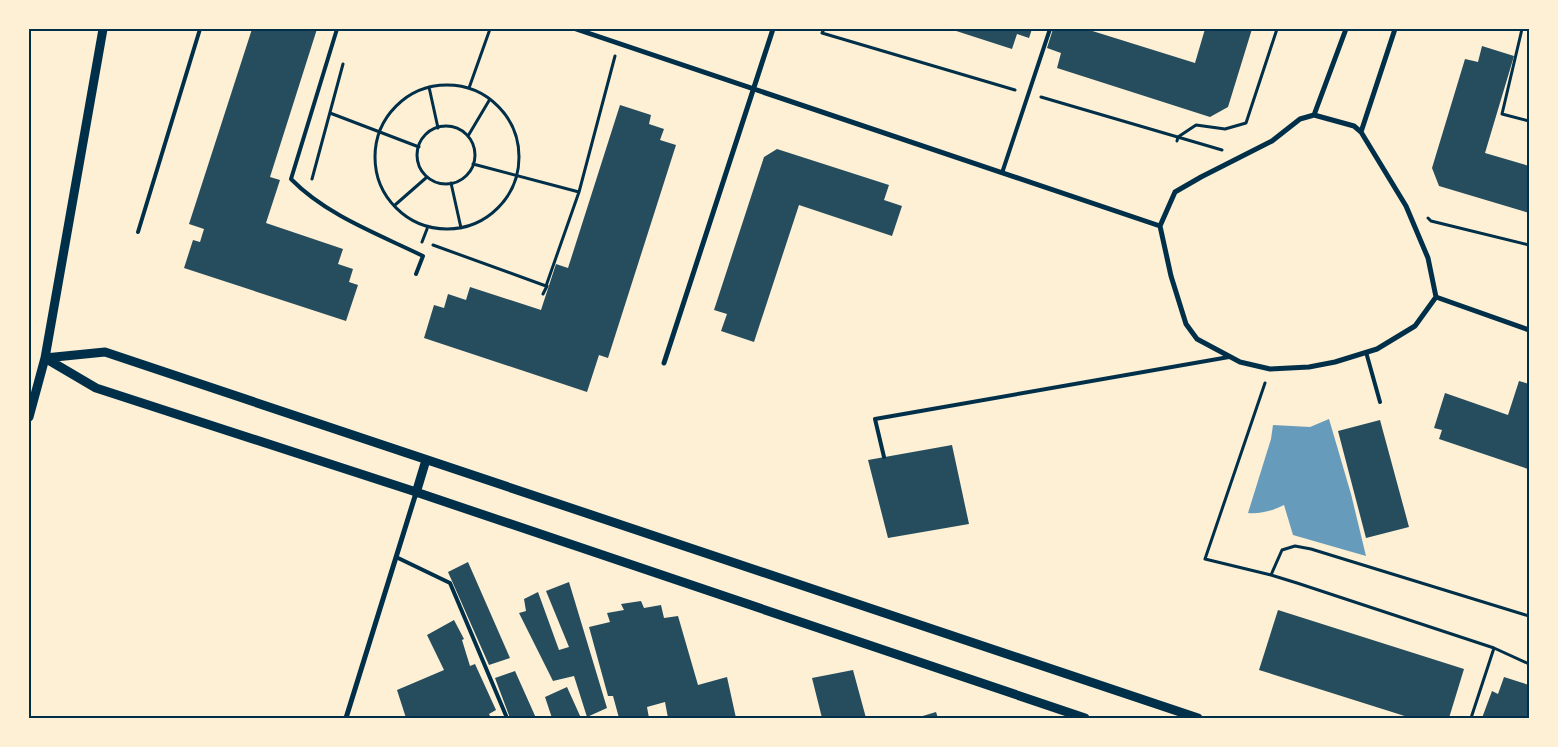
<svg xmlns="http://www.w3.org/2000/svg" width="1558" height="747" viewBox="0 0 1558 747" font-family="'DM Sans',sans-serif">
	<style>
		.water { fill: #669bbc }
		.building { fill: #264d5e }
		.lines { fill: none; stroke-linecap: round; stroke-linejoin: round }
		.path { stroke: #003049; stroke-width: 3 }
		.service { stroke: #003049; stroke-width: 4 }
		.minor { stroke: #003049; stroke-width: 5 }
		.tertiary { stroke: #003049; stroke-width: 9 }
		.neatline { fill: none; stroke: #003049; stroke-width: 2 }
	</style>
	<rect width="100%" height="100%" fill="#fdf0d5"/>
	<!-- water -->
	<path class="water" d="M 1329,419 L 1351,494 L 1366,556 L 1293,535 L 1284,505 C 1272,511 1261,514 1248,513 L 1271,439 L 1273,425 L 1310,427 Z"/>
	<!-- building -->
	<path class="building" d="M 252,29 L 317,29 L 270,177 L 280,180 L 266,223 L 343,249 L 338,264 L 353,269 L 349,282 L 358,285 L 346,321 L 184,268 L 193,240 L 200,242 L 204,229 L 189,224 Z
		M 950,29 L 1032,29 L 1029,38 L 1017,34 L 1012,49 Z
		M 1053,29 L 1086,29 L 1195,63 L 1205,29 L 1252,29 L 1228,107 L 1210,117 L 1057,68 L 1061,53 L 1047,48 Z
		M 1482,46 L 1514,56 L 1485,153 L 1529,166 L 1529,213 L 1439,186 L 1432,168 L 1465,59 L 1478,62 Z
		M 620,105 L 651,115 L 649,124 L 664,129 L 660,140 L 676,145 L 608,358 L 599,355 L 587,392 L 424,338 L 434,305 L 444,308 L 448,294 L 466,300 L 470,287 L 541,310 L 556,264 L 568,268 Z
		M 777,149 L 889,185 L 884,200 L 902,206 L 892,236 L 799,205 L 754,342 L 721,331 L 727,314 L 714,310 L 764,157 Z
		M 1519,381 L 1529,384 L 1529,465 L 1528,469 L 1439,439 L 1442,430 L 1434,428 L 1445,393 L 1508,415 Z
		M 1380,420 L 1409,527 L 1366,538 L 1338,431 Z
		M 952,445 L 969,524 L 888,538 L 868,460 Z
		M 468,562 L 510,658 L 489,665 L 448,572 Z
		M 569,582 L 607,708 L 587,717 L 574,676 L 553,681 L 519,613 L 526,611 L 524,599 L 538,592 L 559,650 L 569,647 L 546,591 Z
		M 641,601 L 644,608 L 661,605 L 664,618 L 678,616 L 698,685 L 727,677 L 736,718 L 668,718 L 665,702 L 647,707 L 649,718 L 619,718 L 613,696 L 608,696 L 589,627 L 610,622 L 607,613 L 624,610 L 621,604 Z
		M 1278,610 L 1464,669 L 1449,718 L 1411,718 L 1259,670 Z
		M 454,620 L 464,639 L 462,640 L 470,666 L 475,664 L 496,710 L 489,714 L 491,718 L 406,718 L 397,690 L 444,670 L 427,635 Z
		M 853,670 L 866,718 L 822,718 L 812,678 Z
		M 515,671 L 536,718 L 510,718 L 495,678 Z
		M 1504,677 L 1529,685 L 1529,718 L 1482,718 L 1492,691 L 1498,694 Z
		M 567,687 L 581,718 L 552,718 L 545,697 Z
		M 936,712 L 938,718 L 916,718 Z"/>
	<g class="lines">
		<!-- path -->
		<path class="path" d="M 824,29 L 822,33 L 1015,90
			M 1522,29 L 1502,114 L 1529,121
			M375 157a72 72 0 1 1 144 0a72 72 0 1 1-144 0Z
			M 429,87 L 438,128
			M 469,88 L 490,29
			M 1041,97 L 1222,150
			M 330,113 L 419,147
			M417 155a29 29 0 1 1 58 0a29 29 0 1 1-58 0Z
			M 468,136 L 490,99
			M 1177,141 L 1178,137 L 1196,125 L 1225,129 L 1246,123 L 1277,29
			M 473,164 L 579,192
			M 312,179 L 343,64
			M 451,183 L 461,228
			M 395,205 L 427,177
			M 1428,218 L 1431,221 L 1529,245
			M 422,242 L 427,229
			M 433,245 L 546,286 L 579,192 L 615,56
			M 543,294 L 547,286
			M 1265,383 L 1205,559 L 1271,575 L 1297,583 L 1494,648 L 1529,664
			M 1271,575 L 1282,550 L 1295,546 L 1311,549 L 1529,616
			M 1471,718 L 1494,648"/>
		<!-- service -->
		<path class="service" d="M 337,29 L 291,179 C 326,215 378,234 423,256 L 416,274
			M 1002,173 L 1050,29
			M 138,232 L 200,29
			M 1366,352 L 1380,402
			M 884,457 L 875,419 L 1229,357
			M 396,557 L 450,583 L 507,718"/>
		<!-- minor -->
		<path class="minor" d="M 576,29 L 1160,226
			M 1314,115 L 1354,126 L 1361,132 L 1406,206 L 1428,258 L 1436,297 L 1415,326 L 1377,349 L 1335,362 L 1309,367 L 1270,369 L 1240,362 L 1197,339 L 1186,324 L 1171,276 L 1160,226 L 1175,192 L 1201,177 L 1272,141 L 1300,119 Z
			M 1314,115 L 1346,29
			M 1361,132 L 1395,29
			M 1436,297 L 1529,330
			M 664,363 L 773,29
			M 346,718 L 416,493"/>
		<!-- tertiary -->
		<path class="tertiary" d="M 45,358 L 105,352 L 1198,718
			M 45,358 L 96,388 L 410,490 L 1085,718
			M 29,417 L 45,358 L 103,29
			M 416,493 L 426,460"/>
	</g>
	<!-- border -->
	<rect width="1558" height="747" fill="none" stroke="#fdf0d5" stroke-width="60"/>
	<rect x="30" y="30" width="1498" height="687" class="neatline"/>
</svg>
